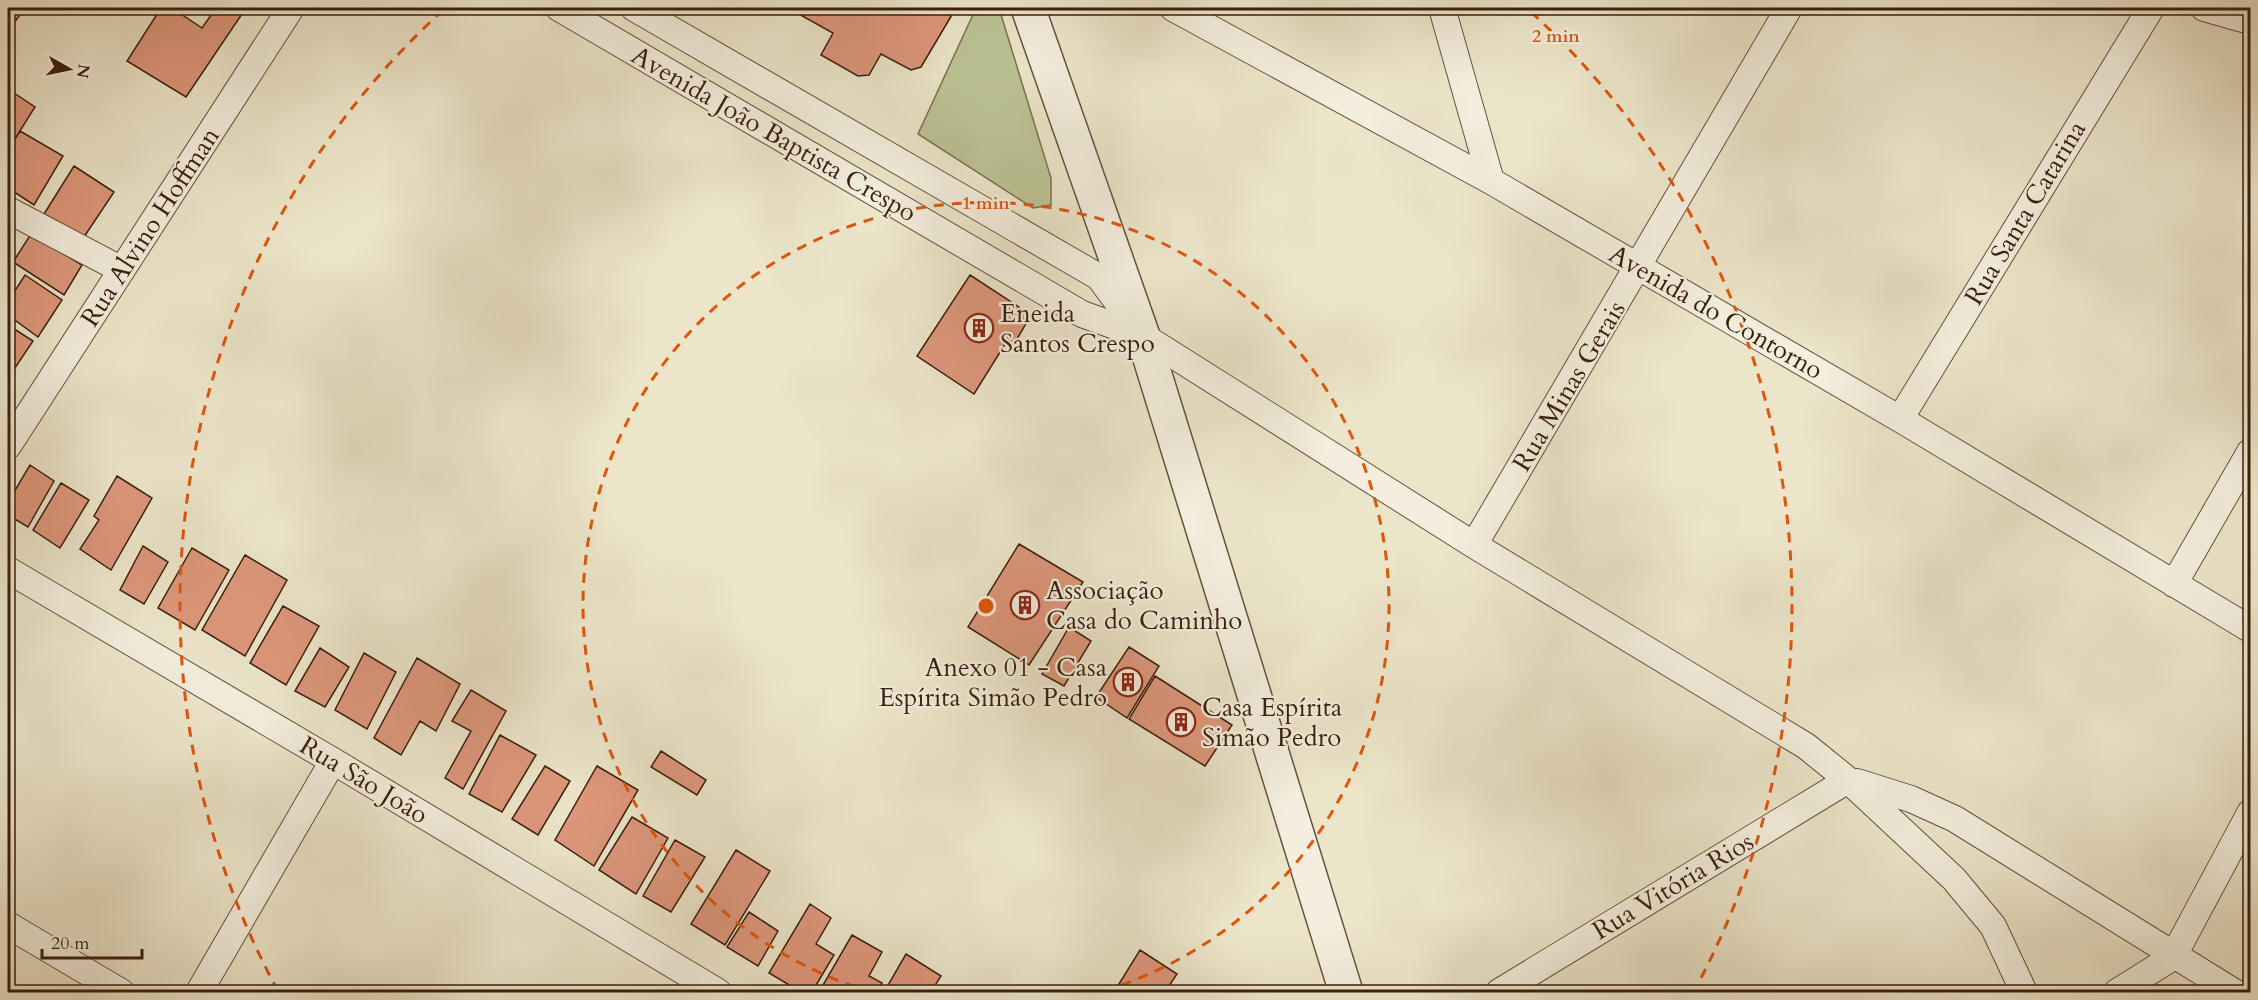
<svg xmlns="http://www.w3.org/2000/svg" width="2258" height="1000" viewBox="0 0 2258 1000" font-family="Cardo,serif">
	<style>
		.green { fill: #bcc394; stroke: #7b7050; stroke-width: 1.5 }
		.building { fill: #dd977b; stroke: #3a1e0d; stroke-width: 1.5 }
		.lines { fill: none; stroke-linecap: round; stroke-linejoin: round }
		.minor-casing { stroke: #66503c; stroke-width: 28 }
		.tertiary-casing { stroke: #66503c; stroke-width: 36 }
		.minor { stroke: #f3eedd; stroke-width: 26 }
		.tertiary { stroke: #f3eedd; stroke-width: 33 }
		.ring { fill: none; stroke: #df560c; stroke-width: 3; stroke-dasharray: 10 8 }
		.labels { text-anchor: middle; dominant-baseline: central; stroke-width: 4.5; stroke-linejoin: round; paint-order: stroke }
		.street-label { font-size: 26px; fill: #3a1e0d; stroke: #f3eedd }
		.poi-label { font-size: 26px; fill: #3a1e0d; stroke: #f3eedd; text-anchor: start }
		.centre { fill: #df560c; stroke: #f3eedd; stroke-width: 3 }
		.ring-label { font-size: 18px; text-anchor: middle; font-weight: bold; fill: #df560c; stroke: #f3eedd; stroke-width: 4.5; stroke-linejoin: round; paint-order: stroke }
	</style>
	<rect width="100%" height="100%" fill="#ece5ca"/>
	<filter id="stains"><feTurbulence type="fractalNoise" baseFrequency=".00333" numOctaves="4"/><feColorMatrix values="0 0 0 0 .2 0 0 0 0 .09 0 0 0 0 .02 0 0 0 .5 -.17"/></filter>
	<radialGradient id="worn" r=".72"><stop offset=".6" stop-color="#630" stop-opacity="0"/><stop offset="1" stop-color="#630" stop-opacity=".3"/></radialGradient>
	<!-- green -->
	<path class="green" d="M 976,8 L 999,8 L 1051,178 L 1051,205 L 1033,208 L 918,134 Z"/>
	<!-- building -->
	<path class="building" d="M 8,8 L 25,8 L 14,23 L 8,19 Z
		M 161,8 L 172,8 L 202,28 L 216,8 L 246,8 L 186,97 L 127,61 Z
		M 788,8 L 956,8 L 921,67 L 911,70 L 881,54 L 869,75 L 858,76 L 821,55 L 833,33 Z
		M 8,89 L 35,107 L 8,150 Z
		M 20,131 L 63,156 L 34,205 L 8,188 L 8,150 Z
		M 74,166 L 114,192 L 84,237 L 44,214 Z
		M 31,234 L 82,265 L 64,295 L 13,262 Z
		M 25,275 L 62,300 L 38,337 L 8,315 L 8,290 L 13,294 Z
		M 970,275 L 1031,315 L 1013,346 L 1007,341 L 974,394 L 917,356 Z
		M 8,325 L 33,341 L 13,371 L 8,367 Z
		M 30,465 L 54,481 L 28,527 L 8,515 L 8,502 Z
		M 117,476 L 152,498 L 111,570 L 80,549 L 99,520 L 94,516 Z
		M 61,483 L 89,500 L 60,548 L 33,530 Z
		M 1019,544 L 1083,582 L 1029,665 L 968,627 Z
		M 143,546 L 168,562 L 144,604 L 120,590 Z
		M 192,548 L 229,570 L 195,630 L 158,608 Z
		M 245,555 L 287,580 L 245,656 L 202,630 Z
		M 283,606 L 319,626 L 286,685 L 250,663 Z
		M 1069,627 L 1091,641 L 1064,686 L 1042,674 Z
		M 1129,647 L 1159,666 L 1127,718 L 1096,697 Z
		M 320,648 L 349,667 L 325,707 L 295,691 Z
		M 364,653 L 396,672 L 367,729 L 335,710 Z
		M 417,658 L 460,684 L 436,731 L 420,721 L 401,755 L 374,738 Z
		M 1155,676 L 1232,725 L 1205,766 L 1129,719 Z
		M 471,690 L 506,711 L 463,789 L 445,778 L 471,731 L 452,721 Z
		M 500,735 L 536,755 L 502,812 L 469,794 Z
		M 661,751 L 706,780 L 697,795 L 651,767 Z
		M 545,766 L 570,781 L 538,835 L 512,819 Z
		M 597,766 L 638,790 L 594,866 L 555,840 Z
		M 632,817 L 668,838 L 636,894 L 599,870 Z
		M 675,840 L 705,857 L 671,912 L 643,896 Z
		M 736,850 L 770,871 L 725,945 L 691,924 Z
		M 810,904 L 831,918 L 816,944 L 834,955 L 812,992 L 801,992 L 769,973 Z
		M 749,912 L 778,931 L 758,966 L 727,947 Z
		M 852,935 L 882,952 L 869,976 L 882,983 L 876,992 L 819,992 Z
		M 1140,950 L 1177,974 L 1165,992 L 1114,992 Z
		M 906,954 L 941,976 L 931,992 L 884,992 Z"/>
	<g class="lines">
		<!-- minor casing -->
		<g class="minor-casing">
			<path id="minor" d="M 559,8 L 1082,314 L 1143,336 L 1474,545 L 1806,746 L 1848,780 L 1954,879 L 1993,926 L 2024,992
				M 634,8 L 1099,277 L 1130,319
				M 1173,8 L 1491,181 L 1900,419 L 2250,629
				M 1442,8 L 1491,181
				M 2204,8 L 2250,21
				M 8,210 L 122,270
				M 1900,419 L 2151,8
				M 8,446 L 291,8
				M 1474,545 L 1789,8
				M 8,570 L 333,761 L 718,992
				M 2174,584 L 2250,452
				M 1857,782 L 1911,799 L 1955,819 L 2234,992
				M 8,925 L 121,992
				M 199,992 L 333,761
				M 1499,992 L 1848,780
				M 2117,992 L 2173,957 L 2250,813"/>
		</g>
		<!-- tertiary casing -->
		<g class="tertiary-casing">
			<path id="tertiary" d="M 1028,8 L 1143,336 L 1346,992"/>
		</g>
		<!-- minor -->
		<use href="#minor" class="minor"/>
		<!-- tertiary -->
		<use href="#tertiary" class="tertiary"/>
	</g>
	<!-- distance rings -->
	<g class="ring">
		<path d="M872 992A403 403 0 1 1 1100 992"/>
		<path d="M278 991A806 806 0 0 1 441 12M1531 12A806 806 0 0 1 1694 991"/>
	</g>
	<!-- icons -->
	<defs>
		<g id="building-ring" transform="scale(1.5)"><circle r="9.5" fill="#f3eedd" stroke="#8f2418" stroke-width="1.5"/><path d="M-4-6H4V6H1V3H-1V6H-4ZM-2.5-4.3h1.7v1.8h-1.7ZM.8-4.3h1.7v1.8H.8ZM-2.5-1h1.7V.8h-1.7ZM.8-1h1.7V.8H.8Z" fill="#8f2418"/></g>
	</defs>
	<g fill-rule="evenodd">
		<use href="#building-ring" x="979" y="328"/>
		<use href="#building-ring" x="1025" y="605"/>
		<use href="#building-ring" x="1128" y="682"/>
		<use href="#building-ring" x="1181" y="722"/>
	</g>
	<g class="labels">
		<!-- street labels -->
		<g class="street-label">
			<text transform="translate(774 134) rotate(30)">Avenida João Baptista Crespo</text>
			<text transform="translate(2025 213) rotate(-59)">Rua Santa Catarina</text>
			<text transform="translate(150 227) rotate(-57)">Rua Alvino Hoffman</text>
			<text transform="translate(1716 312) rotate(30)">Avenida do Contorno</text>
			<text transform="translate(1569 386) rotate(-59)">Rua Minas Gerais</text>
			<text transform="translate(364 780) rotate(31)">Rua São João</text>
			<text transform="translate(1673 886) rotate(-31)">Rua Vitória Rios</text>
		</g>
		<!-- poi labels -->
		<g class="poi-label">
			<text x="1000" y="313">Eneida<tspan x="1000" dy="30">Santos Crespo</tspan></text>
			<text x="1046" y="590">Associação<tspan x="1046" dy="30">Casa do Caminho</tspan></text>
			<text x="1107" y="667" text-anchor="end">Anexo 01 - Casa<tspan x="1107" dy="30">Espírita Simão Pedro</tspan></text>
			<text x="1202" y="707">Casa Espírita<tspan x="1202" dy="30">Simão Pedro</tspan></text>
		</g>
	</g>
	<circle cx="986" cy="606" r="9" class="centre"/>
	<g class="ring-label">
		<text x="1556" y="42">2 min</text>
		<text x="986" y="209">1 min</text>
	</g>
	<!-- margin -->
	<rect width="2258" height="1000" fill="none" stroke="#ece5ca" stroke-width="30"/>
	<rect x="9" y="9" width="2240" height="982" fill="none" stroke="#3a1e0d" stroke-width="3"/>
	<rect x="15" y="15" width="2228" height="970" fill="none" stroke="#3a1e0d" stroke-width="1.5"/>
	<!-- north arrow -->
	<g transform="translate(69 69) rotate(99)" stroke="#f3eedd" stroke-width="4.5" paint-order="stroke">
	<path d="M0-4.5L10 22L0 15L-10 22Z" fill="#3a1e0d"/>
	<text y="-9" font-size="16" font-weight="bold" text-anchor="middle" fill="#3a1e0d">N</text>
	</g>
	<!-- scale -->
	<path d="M42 949v9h100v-9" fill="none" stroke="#3a1e0d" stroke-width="3"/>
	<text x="51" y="949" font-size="18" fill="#3a1e0d" stroke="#f3eedd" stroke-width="4.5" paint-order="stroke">20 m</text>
	<rect width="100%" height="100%" filter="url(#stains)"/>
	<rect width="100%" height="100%" fill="url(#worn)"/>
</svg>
